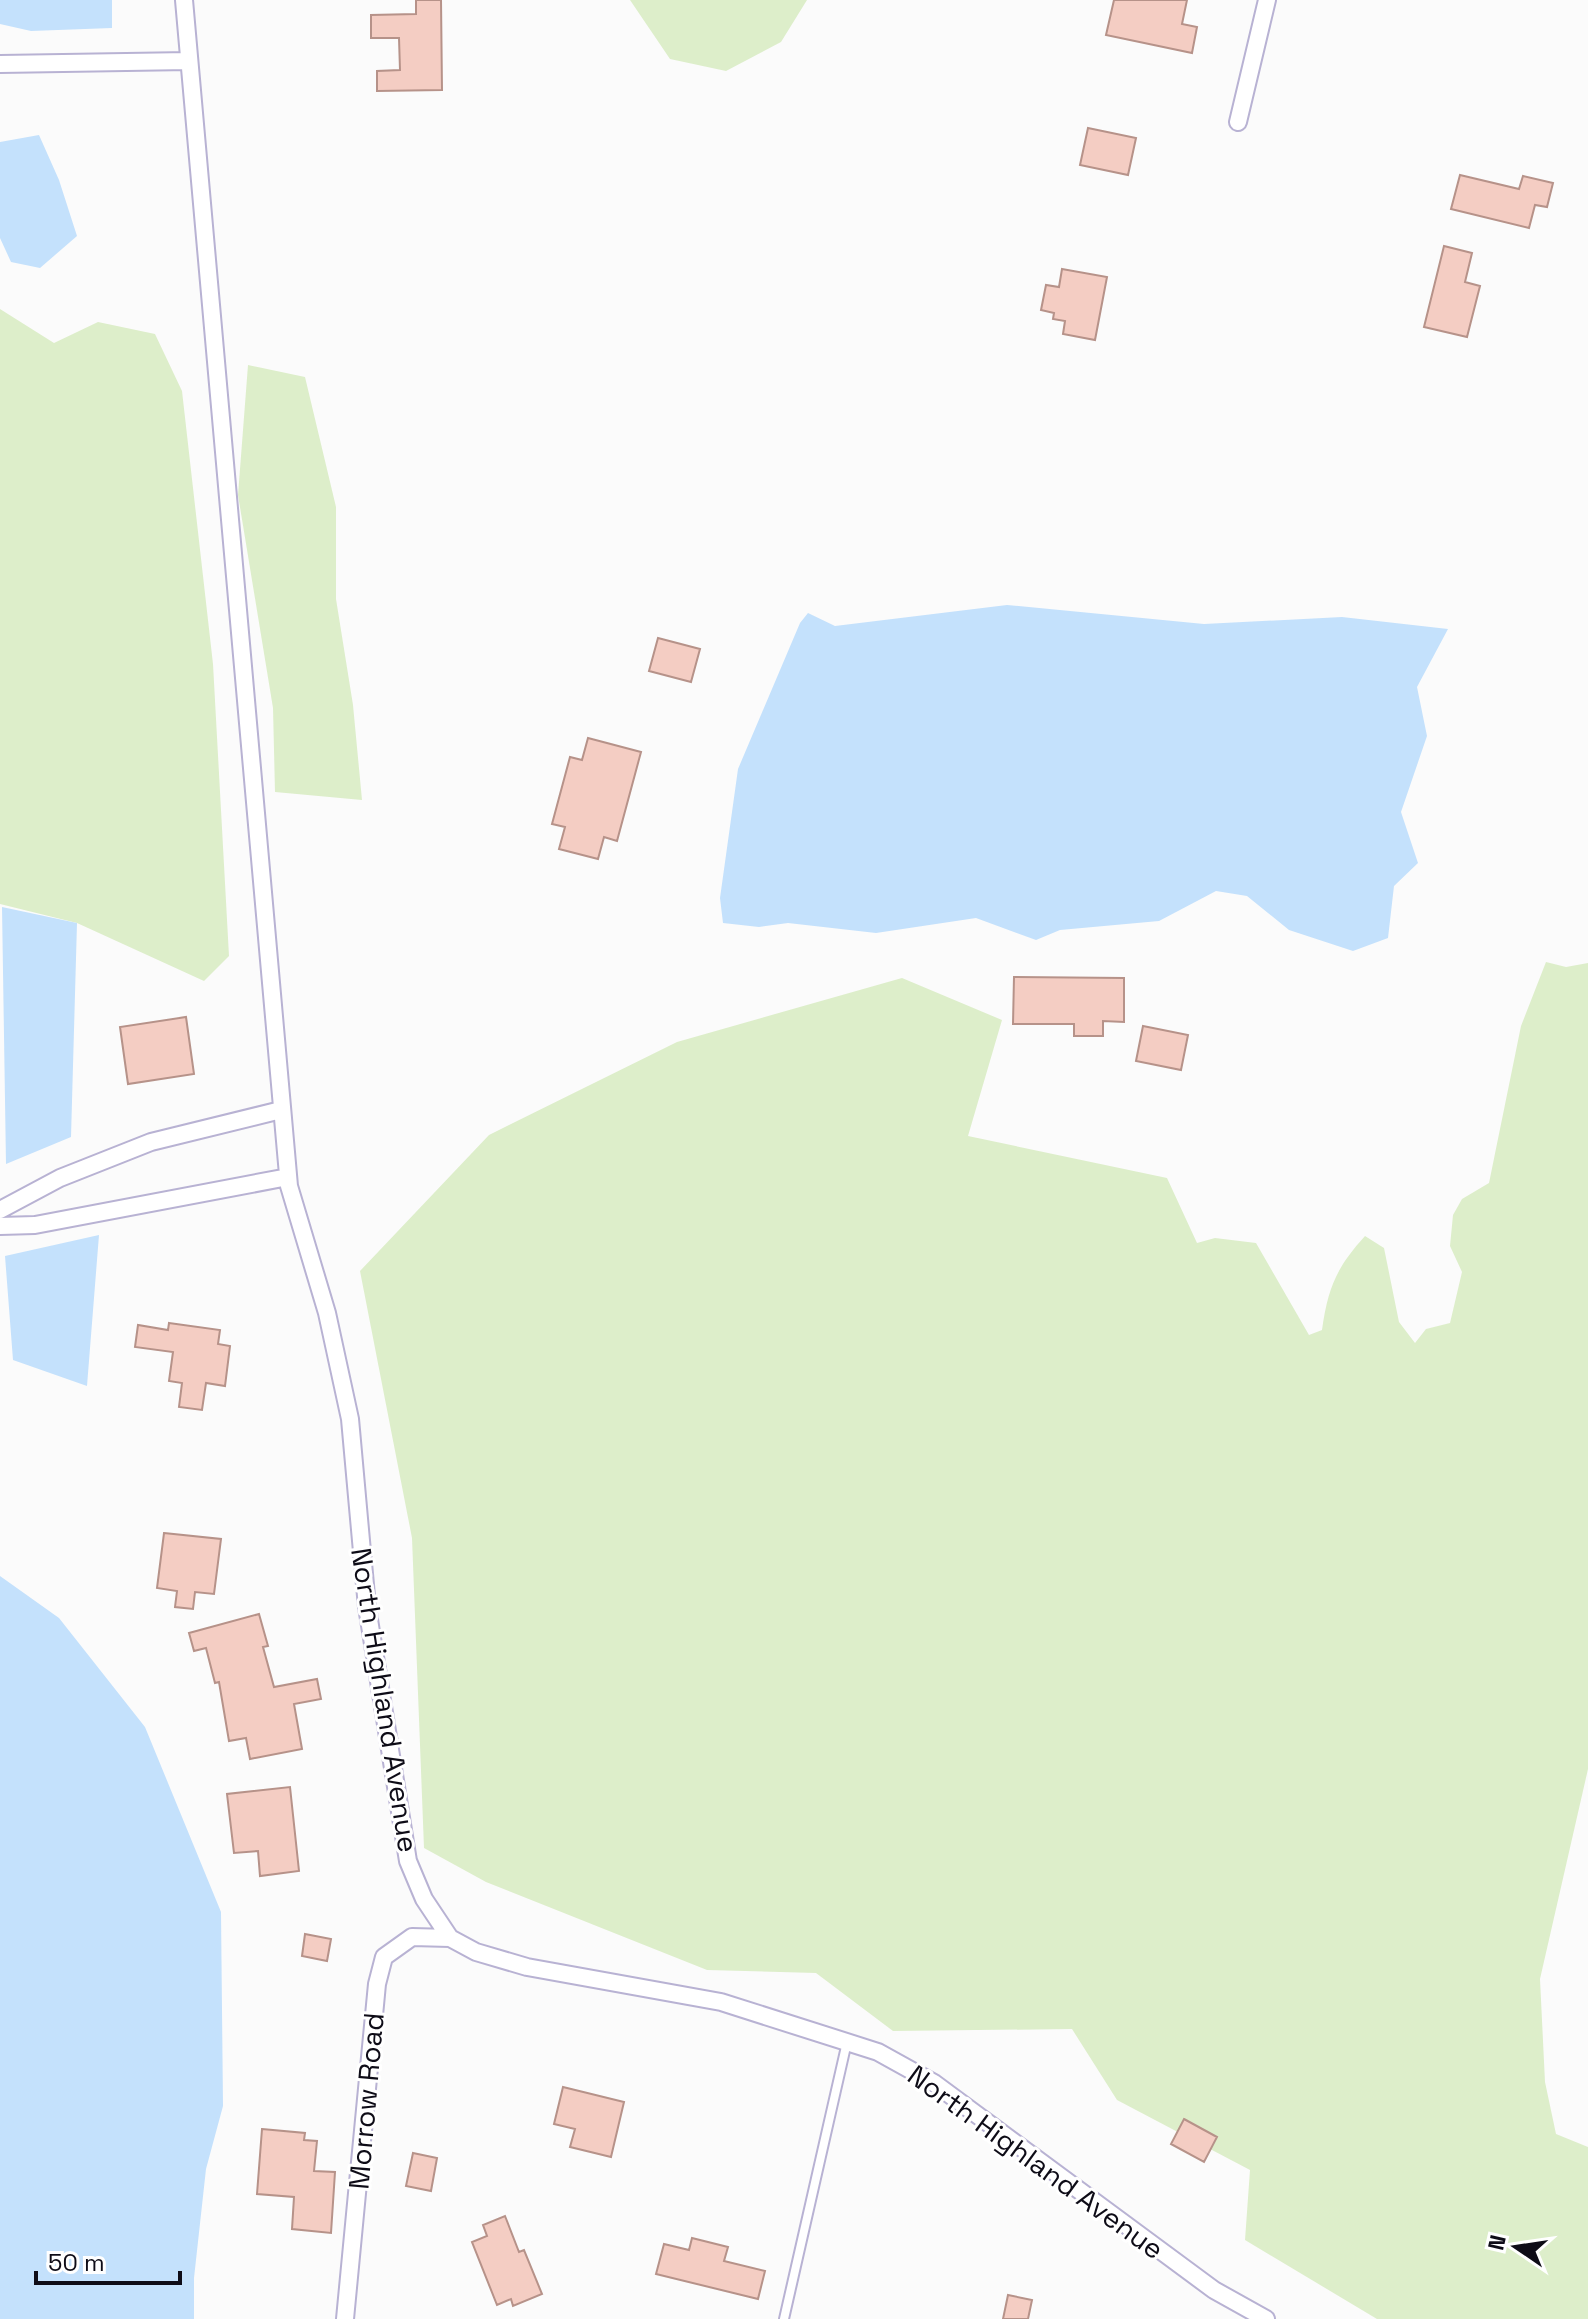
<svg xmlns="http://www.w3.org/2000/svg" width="1588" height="2319" viewBox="0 0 1588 2319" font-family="'Space Grotesk',sans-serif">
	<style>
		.green { fill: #ddeeca }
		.water { fill: #c4e1fc }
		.building { fill: #f4cdc3; stroke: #b69289; stroke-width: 2 }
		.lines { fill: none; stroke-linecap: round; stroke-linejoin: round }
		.lane-casing { stroke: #b8b2d3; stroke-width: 12 }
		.street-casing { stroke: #b8b2d3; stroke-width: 20 }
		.lane { stroke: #fff; stroke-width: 8 }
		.street { stroke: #fff; stroke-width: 16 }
		.labels { text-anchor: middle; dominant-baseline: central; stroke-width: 6; stroke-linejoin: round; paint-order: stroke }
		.street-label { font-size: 28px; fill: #0e0c17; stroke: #fff }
	</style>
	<rect width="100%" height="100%" fill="#fbfbfb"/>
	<!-- green -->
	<path class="green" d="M 630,0 L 807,0 L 781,42 L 726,71 L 670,59 Z
		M 0,309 L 54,343 L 98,322 L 155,334 L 182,391 L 213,664 L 229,956 L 204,981 L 77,923 L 0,904 Z
		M 248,365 L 305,377 L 336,507 L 336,599 L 353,705 L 362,800 L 275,792 L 273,708 L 238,495 Z
		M 1546,962 L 1566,967 L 1588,963 L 1588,1769 L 1540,1979 L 1545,2082 L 1556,2134 L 1588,2147 L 1588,2319 L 1377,2319 L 1245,2240 L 1250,2170 L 1117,2100 L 1072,2029 L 893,2031 L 816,1973 L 707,1970 L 486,1882 L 424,1848 L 412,1538 L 360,1271 L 489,1135 L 677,1042 L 902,978 L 1002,1020 L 968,1136 L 1167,1178 L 1197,1243 L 1215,1238 L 1256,1243 L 1309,1335 L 1322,1330 C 1328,1288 1336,1268 1365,1236 L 1384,1248 L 1399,1322 L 1415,1343 L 1426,1329 L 1450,1323 L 1462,1272 L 1450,1246 L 1453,1215 L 1462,1199 L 1489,1183 L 1521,1026 Z"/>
	<!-- water -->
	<path class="water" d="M 0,0 L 112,0 L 112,28 L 31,31 L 0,24 Z
		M 39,135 L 59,180 L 77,236 L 40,268 L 11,262 L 0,238 L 0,142 Z
		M 1007,605 L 1204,624 L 1342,617 L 1448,629 L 1417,687 L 1427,736 L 1401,812 L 1418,863 L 1394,886 L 1388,938 L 1353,951 L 1289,930 L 1247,896 L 1216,891 L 1159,921 L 1060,930 L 1036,940 L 976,918 L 876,933 L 788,923 L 759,927 L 723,923 L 720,898 L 738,769 L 800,623 L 808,613 L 835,626 Z
		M 2,907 L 77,923 L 71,1137 L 6,1164 Z
		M 99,1235 L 87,1386 L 13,1360 L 5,1256 Z
		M 0,1576 L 59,1618 L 145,1727 L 221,1912 L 223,2106 L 206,2169 L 194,2278 L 194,2319 L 0,2319 Z"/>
	<!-- building -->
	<path class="building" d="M 416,0 L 441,0 L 442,90 L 377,91 L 377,71 L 400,70 L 399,38 L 371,38 L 371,15 L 416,14 Z
		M 1114,0 L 1187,0 L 1182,24 L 1197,27 L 1192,53 L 1106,35 Z
		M 1088,128 L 1136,138 L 1128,175 L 1080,165 Z
		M 1460,175 L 1519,189 L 1523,176 L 1553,183 L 1547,207 L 1535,205 L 1529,228 L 1451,209 Z
		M 1444,246 L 1472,253 L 1465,282 L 1480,286 L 1467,337 L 1424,327 Z
		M 1062,269 L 1107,277 L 1095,340 L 1063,334 L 1065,321 L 1053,319 L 1054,313 L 1041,310 L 1046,285 L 1059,287 Z
		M 658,638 L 700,649 L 691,682 L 649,671 Z
		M 588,738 L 641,752 L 617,841 L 604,837 L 598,859 L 559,849 L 565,827 L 552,824 L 570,757 L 582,760 Z
		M 1014,977 L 1124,978 L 1124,1022 L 1103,1021 L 1103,1036 L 1074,1036 L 1074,1024 L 1013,1024 Z
		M 186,1017 L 194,1074 L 128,1084 L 120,1027 Z
		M 1143,1026 L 1188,1035 L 1181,1070 L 1136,1061 Z
		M 169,1323 L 220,1330 L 218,1344 L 230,1346 L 225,1386 L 206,1383 L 202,1410 L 179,1407 L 182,1383 L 169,1381 L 173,1352 L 135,1347 L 138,1325 L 168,1330 Z
		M 164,1533 L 221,1539 L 214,1594 L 195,1592 L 193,1609 L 175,1607 L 177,1591 L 157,1588 Z
		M 259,1614 L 268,1646 L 263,1647 L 274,1687 L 317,1679 L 321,1699 L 294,1704 L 302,1749 L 250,1759 L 246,1738 L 229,1741 L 219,1682 L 215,1683 L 206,1648 L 194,1651 L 189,1633 Z
		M 290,1787 L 299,1871 L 260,1876 L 258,1851 L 234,1853 L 227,1794 Z
		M 305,1934 L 331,1939 L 327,1961 L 302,1956 Z
		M 563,2087 L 624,2102 L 611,2157 L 570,2147 L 575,2129 L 554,2124 Z
		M 1184,2119 L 1217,2137 L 1204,2162 L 1171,2144 Z
		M 262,2129 L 305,2133 L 304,2140 L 317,2141 L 314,2171 L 335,2172 L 331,2233 L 292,2229 L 294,2197 L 257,2194 Z
		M 413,2153 L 437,2158 L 431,2191 L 406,2186 Z
		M 505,2216 L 519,2252 L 524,2250 L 542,2294 L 513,2306 L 511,2299 L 497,2305 L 472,2242 L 487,2236 L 483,2225 Z
		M 692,2238 L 728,2247 L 724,2261 L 765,2271 L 758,2299 L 656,2274 L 664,2244 L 689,2250 Z
		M 1008,2295 L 1032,2300 L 1028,2319 L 1003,2319 Z"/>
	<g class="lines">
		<!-- lane casing -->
		<g class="lane-casing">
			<path id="lane" d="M 784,2319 L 847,2042"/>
		</g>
		<!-- street casing -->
		<g class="street-casing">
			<path id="street" d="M 184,0 L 289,1186 L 327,1313 L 350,1419 L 367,1607 L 408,1861 L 424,1899 L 450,1938 L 476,1952 L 527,1967 L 721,2002 L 878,2052 L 934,2083 L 1214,2290 L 1266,2319
				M 0,64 L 189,61
				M 1238,122 L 1267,0
				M 0,1210 L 60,1178 L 151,1142 L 281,1110
				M 0,1226 L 35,1225 L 288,1177
				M 345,2319 L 377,1984 L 384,1957 L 412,1937 L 450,1938"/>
		</g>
		<!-- lane -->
		<use href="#lane" class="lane"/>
		<!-- street -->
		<use href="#street" class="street"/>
	</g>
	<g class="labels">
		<!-- street labels -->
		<g class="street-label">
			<text transform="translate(385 1700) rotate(81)">North Highland Avenue</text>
			<text transform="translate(366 2101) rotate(-85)">Morrow Road</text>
			<text transform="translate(1036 2162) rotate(36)">North Highland Avenue</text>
		</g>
	</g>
	<!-- north arrow -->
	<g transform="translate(1516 2247) rotate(283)" stroke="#ffffff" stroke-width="6" paint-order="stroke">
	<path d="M0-6L14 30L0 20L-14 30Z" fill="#0e0c17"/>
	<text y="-12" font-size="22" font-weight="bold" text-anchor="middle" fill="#0e0c17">N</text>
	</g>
	<!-- scale -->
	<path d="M36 2271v12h144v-12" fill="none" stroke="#0e0c17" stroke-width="4"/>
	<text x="48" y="2271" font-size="24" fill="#0e0c17" stroke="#ffffff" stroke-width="6" paint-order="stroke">50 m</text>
</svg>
